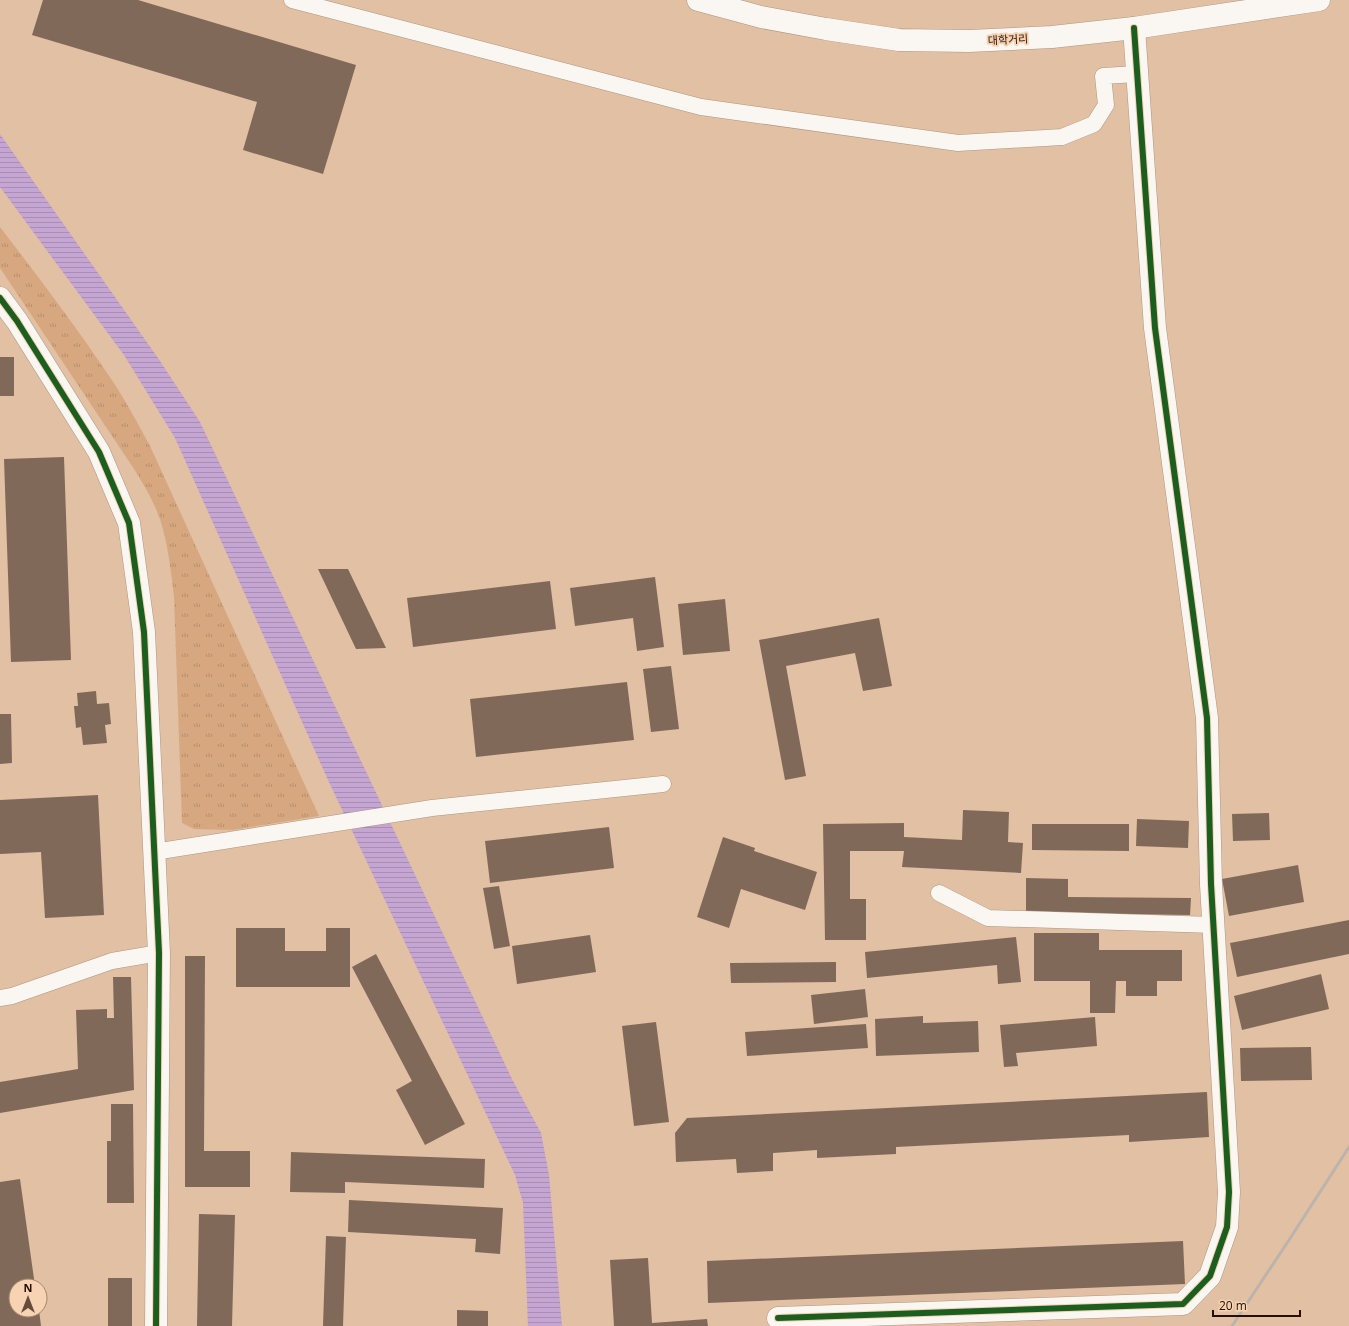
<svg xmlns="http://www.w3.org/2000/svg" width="1349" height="1326" viewBox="0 0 1349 1326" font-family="'Open Sans','Noto Sans KR',sans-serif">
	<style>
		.grass { fill: url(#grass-tufts) }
		.water { fill: url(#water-rules) }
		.building { fill: #816959 }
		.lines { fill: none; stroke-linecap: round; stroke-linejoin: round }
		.service-casing { stroke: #ae957e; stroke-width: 17 }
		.minor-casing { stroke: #ae957e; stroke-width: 23 }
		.tertiary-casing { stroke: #ae957e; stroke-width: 23 }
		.primary-casing { stroke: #ae957e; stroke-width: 23 }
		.service { stroke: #faf6f1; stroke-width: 16 }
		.minor { stroke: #faf6f1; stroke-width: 22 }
		.tertiary { stroke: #faf6f1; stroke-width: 22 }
		.primary { stroke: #faf6f1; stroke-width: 22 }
		.rail { stroke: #bcb4ac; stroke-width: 3 }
		.cycleway-casing { stroke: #f7d3b3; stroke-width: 8 }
		.cycleway { stroke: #1b5e20; stroke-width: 6 }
		.labels { text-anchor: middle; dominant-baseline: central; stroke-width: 4; stroke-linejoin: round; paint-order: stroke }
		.street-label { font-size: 11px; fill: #240f00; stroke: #f7d3b3 }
	</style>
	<defs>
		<pattern id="grass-tufts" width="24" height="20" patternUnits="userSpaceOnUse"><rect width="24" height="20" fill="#d7a87f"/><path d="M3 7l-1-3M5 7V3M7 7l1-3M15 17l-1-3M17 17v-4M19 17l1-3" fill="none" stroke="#b88f6c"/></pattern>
		<pattern id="water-rules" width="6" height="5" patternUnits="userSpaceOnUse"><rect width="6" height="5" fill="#c5a5d2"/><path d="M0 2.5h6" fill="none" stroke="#a98db2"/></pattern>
	</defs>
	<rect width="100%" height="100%" fill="#e1c0a4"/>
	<!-- grass -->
	<path class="grass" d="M 0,227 C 36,274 72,321 105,370 C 122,394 136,420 150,446 L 319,816 L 233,830 L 194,829 L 182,823 L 174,597 C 171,571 168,544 160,519 C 154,502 145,487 136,472 L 0,268 Z"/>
	<!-- water -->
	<path class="water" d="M 0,134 L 158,358 L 200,422 L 513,1081 L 541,1133 L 549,1175 L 562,1326 L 528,1326 L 523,1203 L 515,1175 L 328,780 L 175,438 L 124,355 L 0,187 Z"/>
	<!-- building -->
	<path class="building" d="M 43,0 L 138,0 L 356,65 L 323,174 L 243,150 L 257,102 L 32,35 Z
		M 0,357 L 14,357 L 14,396 L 0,396 Z
		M 64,457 L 71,660 L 11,662 L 4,459 Z
		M 318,569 L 348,569 L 386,648 L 356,649 Z
		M 655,577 L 664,647 L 637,651 L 633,618 L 575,626 L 570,588 Z
		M 550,581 L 556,629 L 413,647 L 407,598 Z
		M 725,599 L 730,651 L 683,655 L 678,604 Z
		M 879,618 L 892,686 L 863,691 L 855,653 L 786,666 L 806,776 L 785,780 L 759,640 Z
		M 671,666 L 679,729 L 651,732 L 643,669 Z
		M 627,682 L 634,740 L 476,757 L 470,699 Z
		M 96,691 L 97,704 L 109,703 L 111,724 L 105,725 L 107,743 L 83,745 L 81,727 L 76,728 L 74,706 L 78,706 L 77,693 Z
		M 0,714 L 11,714 L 12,763 L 0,764 Z
		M 98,795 L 104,915 L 45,918 L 41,852 L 0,854 L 0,800 Z
		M 963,810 L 1009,812 L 1008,842 L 1023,843 L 1021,873 L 902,867 L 904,851 L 850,851 L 850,899 L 866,899 L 866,940 L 825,940 L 823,824 L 904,823 L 904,837 L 962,840 Z
		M 1269,813 L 1270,840 L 1233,841 L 1232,814 Z
		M 1137,819 L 1189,821 L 1188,848 L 1136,846 Z
		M 1032,824 L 1129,824 L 1129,851 L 1032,850 Z
		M 609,827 L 614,868 L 490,883 L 485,841 Z
		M 723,837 L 755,848 L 754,851 L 817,872 L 805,910 L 741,889 L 729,928 L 697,917 Z
		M 1298,865 L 1304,902 L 1229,916 L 1222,879 Z
		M 1026,878 L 1068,879 L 1068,897 L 1191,898 L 1190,915 L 1026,913 Z
		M 499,886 L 510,946 L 494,949 L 483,888 Z
		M 1349,920 L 1349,954 L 1237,977 L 1230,943 Z
		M 236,928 L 285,928 L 285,951 L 326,951 L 326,928 L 350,928 L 350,987 L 236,987 Z
		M 1034,933 L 1099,933 L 1099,950 L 1182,950 L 1182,981 L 1157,981 L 1157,996 L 1126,996 L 1126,981 L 1116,981 L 1115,1013 L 1090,1013 L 1090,981 L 1034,981 Z
		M 590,935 L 596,972 L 517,984 L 512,946 Z
		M 1016,937 L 1021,982 L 998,984 L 997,965 L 867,978 L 865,952 Z
		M 376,954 L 465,1124 L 425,1145 L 396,1090 L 412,1081 L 352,967 Z
		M 185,956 L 205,956 L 204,1151 L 250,1151 L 250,1187 L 185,1187 Z
		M 836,962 L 836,982 L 731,983 L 730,963 Z
		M 1321,974 L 1329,1009 L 1242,1030 L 1234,996 Z
		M 113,977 L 131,977 L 134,1090 L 0,1113 L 0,1082 L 78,1069 L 76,1010 L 107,1009 L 107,1018 L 114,1018 Z
		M 865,989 L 868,1017 L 814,1024 L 811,995 Z
		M 923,1016 L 923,1023 L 978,1021 L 979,1052 L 876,1056 L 875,1019 Z
		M 1095,1017 L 1097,1046 L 1016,1053 L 1018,1066 L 1004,1067 L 1000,1025 Z
		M 656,1022 L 669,1122 L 634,1126 L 622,1026 Z
		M 866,1024 L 868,1048 L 747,1056 L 745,1032 Z
		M 1311,1047 L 1312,1080 L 1241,1081 L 1240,1048 Z
		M 1207,1092 L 1209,1137 L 1129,1142 L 1129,1135 L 896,1147 L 896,1154 L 817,1158 L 817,1150 L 773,1153 L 773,1171 L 737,1173 L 736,1159 L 676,1162 L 675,1133 L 687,1118 Z
		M 111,1104 L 133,1104 L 134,1203 L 107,1203 L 107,1141 L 111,1141 Z
		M 291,1152 L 485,1159 L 484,1188 L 345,1182 L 345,1193 L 290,1192 Z
		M 20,1179 L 35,1286 L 16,1286 L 16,1310 L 39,1310 L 41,1326 L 0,1326 L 0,1182 Z
		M 349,1200 L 503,1208 L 500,1254 L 475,1252 L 476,1239 L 348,1232 Z
		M 199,1214 L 235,1215 L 232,1326 L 197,1326 Z
		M 326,1236 L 346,1237 L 343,1326 L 323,1326 Z
		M 1183,1241 L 1185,1284 L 708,1303 L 707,1261 Z
		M 648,1258 L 652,1323 L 707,1319 L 708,1326 L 614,1326 L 610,1260 Z
		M 108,1278 L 132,1278 L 132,1326 L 108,1326 Z
		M 457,1310 L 488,1311 L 488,1326 L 457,1326 Z"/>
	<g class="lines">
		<!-- service casing -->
		<g class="service-casing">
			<path id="service" d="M 292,0 L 701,107 L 958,143 L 1062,137 L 1094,124 L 1106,105 L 1103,76 L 1137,74
				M 154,852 L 432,808 L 663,784
				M 939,893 L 988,918 L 1214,925
				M 0,998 L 12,996 L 112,961 L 159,953"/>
		</g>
		<!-- minor casing -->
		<g class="minor-casing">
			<path id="minor" d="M 778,1318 L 1183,1304 L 1210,1276 L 1227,1227 L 1229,1192 L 1211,884 L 1207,718 L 1155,328 L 1134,28"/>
		</g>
		<!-- tertiary casing -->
		<g class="tertiary-casing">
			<path id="tertiary" d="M 0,298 L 17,321 L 99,452 L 129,523 L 144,632 L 159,953 L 156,1326"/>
		</g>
		<!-- primary casing -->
		<g class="primary-casing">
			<path id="primary" d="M 698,0 L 761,17 L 826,29 L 899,40 L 969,41 L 1052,37 L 1134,28 L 1319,0"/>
		</g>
		<!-- service -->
		<use href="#service" class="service"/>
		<!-- minor -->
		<use href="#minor" class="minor"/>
		<!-- tertiary -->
		<use href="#tertiary" class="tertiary"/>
		<!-- primary -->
		<use href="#primary" class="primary"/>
		<!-- rail -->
		<path class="rail" d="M 1232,1326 L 1289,1240 L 1349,1147"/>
		<!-- cycleway casing -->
		<g class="cycleway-casing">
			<path id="cycleway" d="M 0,298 L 17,321 L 99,452 L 129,523 L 144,632 L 159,953 L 156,1326
				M 778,1318 L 1183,1304 L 1210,1276 L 1227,1227 L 1229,1192 L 1211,884 L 1207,718 L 1155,328 L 1134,28"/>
		</g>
		<!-- cycleway -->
		<use href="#cycleway" class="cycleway"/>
	</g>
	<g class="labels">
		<!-- street labels -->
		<g class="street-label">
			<text transform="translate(1008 39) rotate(-3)">대학거리</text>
		</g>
	</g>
	<!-- north arrow -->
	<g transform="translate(28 1298)"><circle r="19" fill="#f7d3b3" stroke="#a3856b"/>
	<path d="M0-3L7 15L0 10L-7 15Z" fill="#664d39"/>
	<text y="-6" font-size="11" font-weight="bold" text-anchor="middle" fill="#240f00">N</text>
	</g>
	<!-- scale -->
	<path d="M1213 1310v6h87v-6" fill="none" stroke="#240f00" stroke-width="2"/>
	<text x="1219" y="1310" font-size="12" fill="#240f00" stroke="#f7d3b3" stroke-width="3" paint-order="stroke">20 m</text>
</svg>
